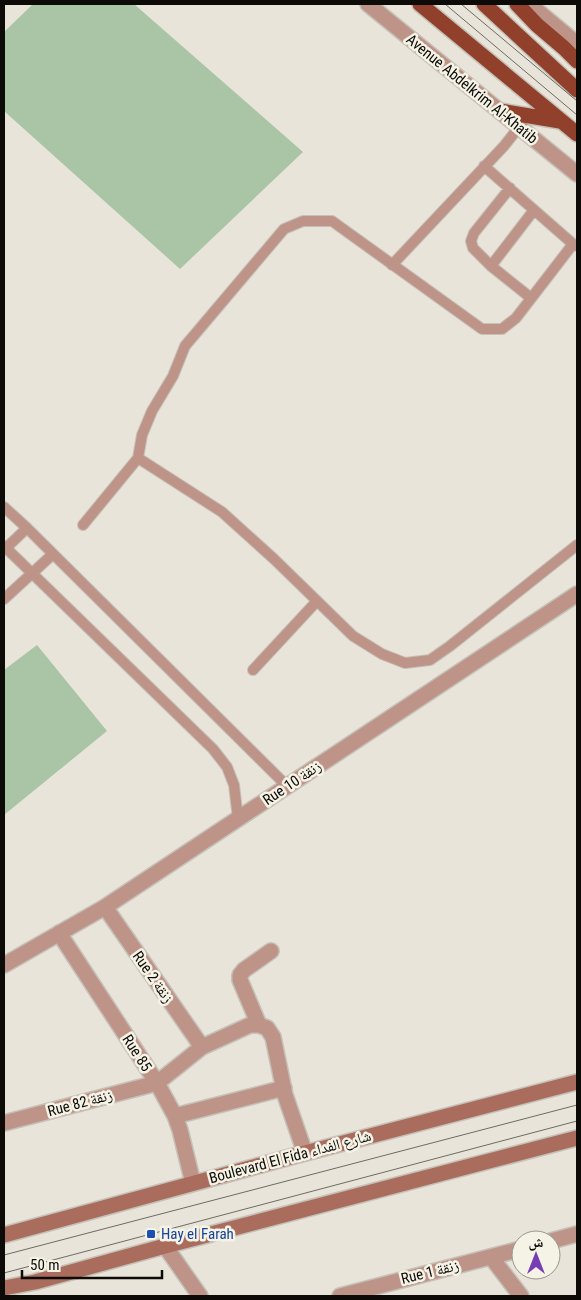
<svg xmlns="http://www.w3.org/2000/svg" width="581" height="1300" viewBox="0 0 581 1300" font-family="'Roboto Condensed','Noto Naskh Arabic',sans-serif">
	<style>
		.pitch { fill: #aac5a6 }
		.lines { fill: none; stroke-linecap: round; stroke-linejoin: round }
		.service-casing { stroke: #c5c1b8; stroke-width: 12 }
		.minor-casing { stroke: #c5c1b8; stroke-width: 18 }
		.tertiary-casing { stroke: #c5c1b8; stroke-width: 18 }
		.secondary-casing { stroke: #c5c1b8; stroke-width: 18 }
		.trunk-casing { stroke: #c5c1b8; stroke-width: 18 }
		.service { stroke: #bf9488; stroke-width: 10 }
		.minor { stroke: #bf9488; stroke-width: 15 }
		.tertiary { stroke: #bf9488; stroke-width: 15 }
		.secondary { stroke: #aa6c5c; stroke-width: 15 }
		.trunk { stroke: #91402c; stroke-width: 15 }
		.tram { stroke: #6d6b64; stroke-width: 1 }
		.transit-dot { fill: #1a4fb4; stroke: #f5f2e6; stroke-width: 2 }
		.labels { text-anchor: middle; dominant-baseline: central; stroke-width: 5; stroke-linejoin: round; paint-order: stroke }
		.street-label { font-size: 15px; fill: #0d0b08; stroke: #f5f2e6 }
		.transit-label { font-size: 15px; fill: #164399; stroke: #f5f2e6; text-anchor: start }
	</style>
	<rect width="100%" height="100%" fill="#e8e4d9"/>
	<!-- pitch -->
	<path class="pitch" d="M 33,4 L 134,4 L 303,152 L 180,269 L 4,111 L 4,32 Z
		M 37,645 L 107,731 L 4,815 L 4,670 Z"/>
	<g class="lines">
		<!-- service casing -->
		<g class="service-casing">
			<path id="service" d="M 484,166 L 573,244 L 577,246
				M 510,188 L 474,233 L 471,241 L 473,248 L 491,266 L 531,298
				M 392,265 L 504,146 L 519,127
				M 491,266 L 534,210
				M 138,458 L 222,512 L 274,559 L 353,636 L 382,654 L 405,663 L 430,660 L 450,646 L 577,545
				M 4,507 L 27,528 L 287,786
				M 83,525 L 138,458 L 142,435 L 152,411 L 173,376 L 185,346 L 284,229 L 303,221 L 332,221 L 482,329 L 502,329 L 516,318 L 573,244
				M 4,546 L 213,749 L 227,767 L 234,785 L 238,819
				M 4,550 L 27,528
				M 4,599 L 53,554
				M 253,670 L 317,601"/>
		</g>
		<!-- minor casing -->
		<g class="minor-casing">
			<path id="minor" d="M 105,907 L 202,1047
				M 59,933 L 157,1083 L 175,1116 L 180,1130 L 193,1183
				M 271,951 L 244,970 L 240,975 L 240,980 L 259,1025 L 267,1028 L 273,1037 L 285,1095 L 305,1153
				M 4,965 L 105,907 L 577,594
				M 175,1116 L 284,1088
				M 4,1123 L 157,1083 L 202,1047 L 250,1025 L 259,1025
				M 551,1241 L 577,1234
				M 165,1246 L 200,1296
				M 491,1257 L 521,1296
				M 340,1296 L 521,1249"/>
		</g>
		<!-- tertiary casing -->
		<g class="tertiary-casing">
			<path id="tertiary" d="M 368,4 L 577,174
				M 529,4 L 577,44"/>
		</g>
		<!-- secondary casing -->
		<g class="secondary-casing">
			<path id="secondary" d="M 4,1235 L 305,1153 L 577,1082
				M 4,1288 L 35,1282 L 165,1246 L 577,1138"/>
		</g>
		<!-- trunk casing -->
		<g class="trunk-casing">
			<path id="trunk" d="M 420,4 L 577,134
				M 484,4 L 577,90
				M 517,4 L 537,25 L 564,48 L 577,61
				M 500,111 L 560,121"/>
		</g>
		<!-- service -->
		<use href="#service" class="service"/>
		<!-- minor -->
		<use href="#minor" class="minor"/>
		<!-- tertiary -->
		<use href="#tertiary" class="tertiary"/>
		<!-- secondary -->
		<use href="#secondary" class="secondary"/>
		<!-- trunk -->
		<use href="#trunk" class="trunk"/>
		<!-- tram -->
		<path class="tram" d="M 445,4 L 577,115
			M 461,4 L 577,101
			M 4,1255 L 577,1105
			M 4,1273 L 577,1121"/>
	</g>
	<!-- markers -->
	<rect class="transit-dot" x="146" y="1229" width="10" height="10" rx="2.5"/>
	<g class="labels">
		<!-- street labels -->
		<g class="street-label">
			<text transform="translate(472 89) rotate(39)">Avenue Abdelkrim Al-Khatib</text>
			<text transform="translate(292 783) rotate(-34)">Rue 10 زنقة</text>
			<text transform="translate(153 977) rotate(55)">Rue 2 زنقة</text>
			<text transform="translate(137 1053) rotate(57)">Rue 85</text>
			<text transform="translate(80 1103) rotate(-15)">Rue 82 زنقة</text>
			<text transform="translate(290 1157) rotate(-15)">Boulevard El Fida شارع الفداء</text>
			<text transform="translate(430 1272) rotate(-14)">Rue 1 زنقة</text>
		</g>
		<!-- transit labels -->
		<g class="transit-label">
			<text x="161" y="1234">Hay el Farah</text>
		</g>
	</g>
	<!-- border -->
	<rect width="581" height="1300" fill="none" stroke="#0d0b08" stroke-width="10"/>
	<!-- north arrow -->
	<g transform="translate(536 1255)"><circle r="24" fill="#f5f2e6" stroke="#98968d"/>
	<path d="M0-4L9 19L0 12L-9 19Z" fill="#773db3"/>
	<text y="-8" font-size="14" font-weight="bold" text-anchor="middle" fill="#0d0b08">ش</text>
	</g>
	<!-- scale -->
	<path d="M22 1270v8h140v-8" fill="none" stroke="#0d0b08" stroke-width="2.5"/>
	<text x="30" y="1270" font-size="15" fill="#0d0b08" stroke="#f5f2e6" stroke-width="4" paint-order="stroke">50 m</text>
</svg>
